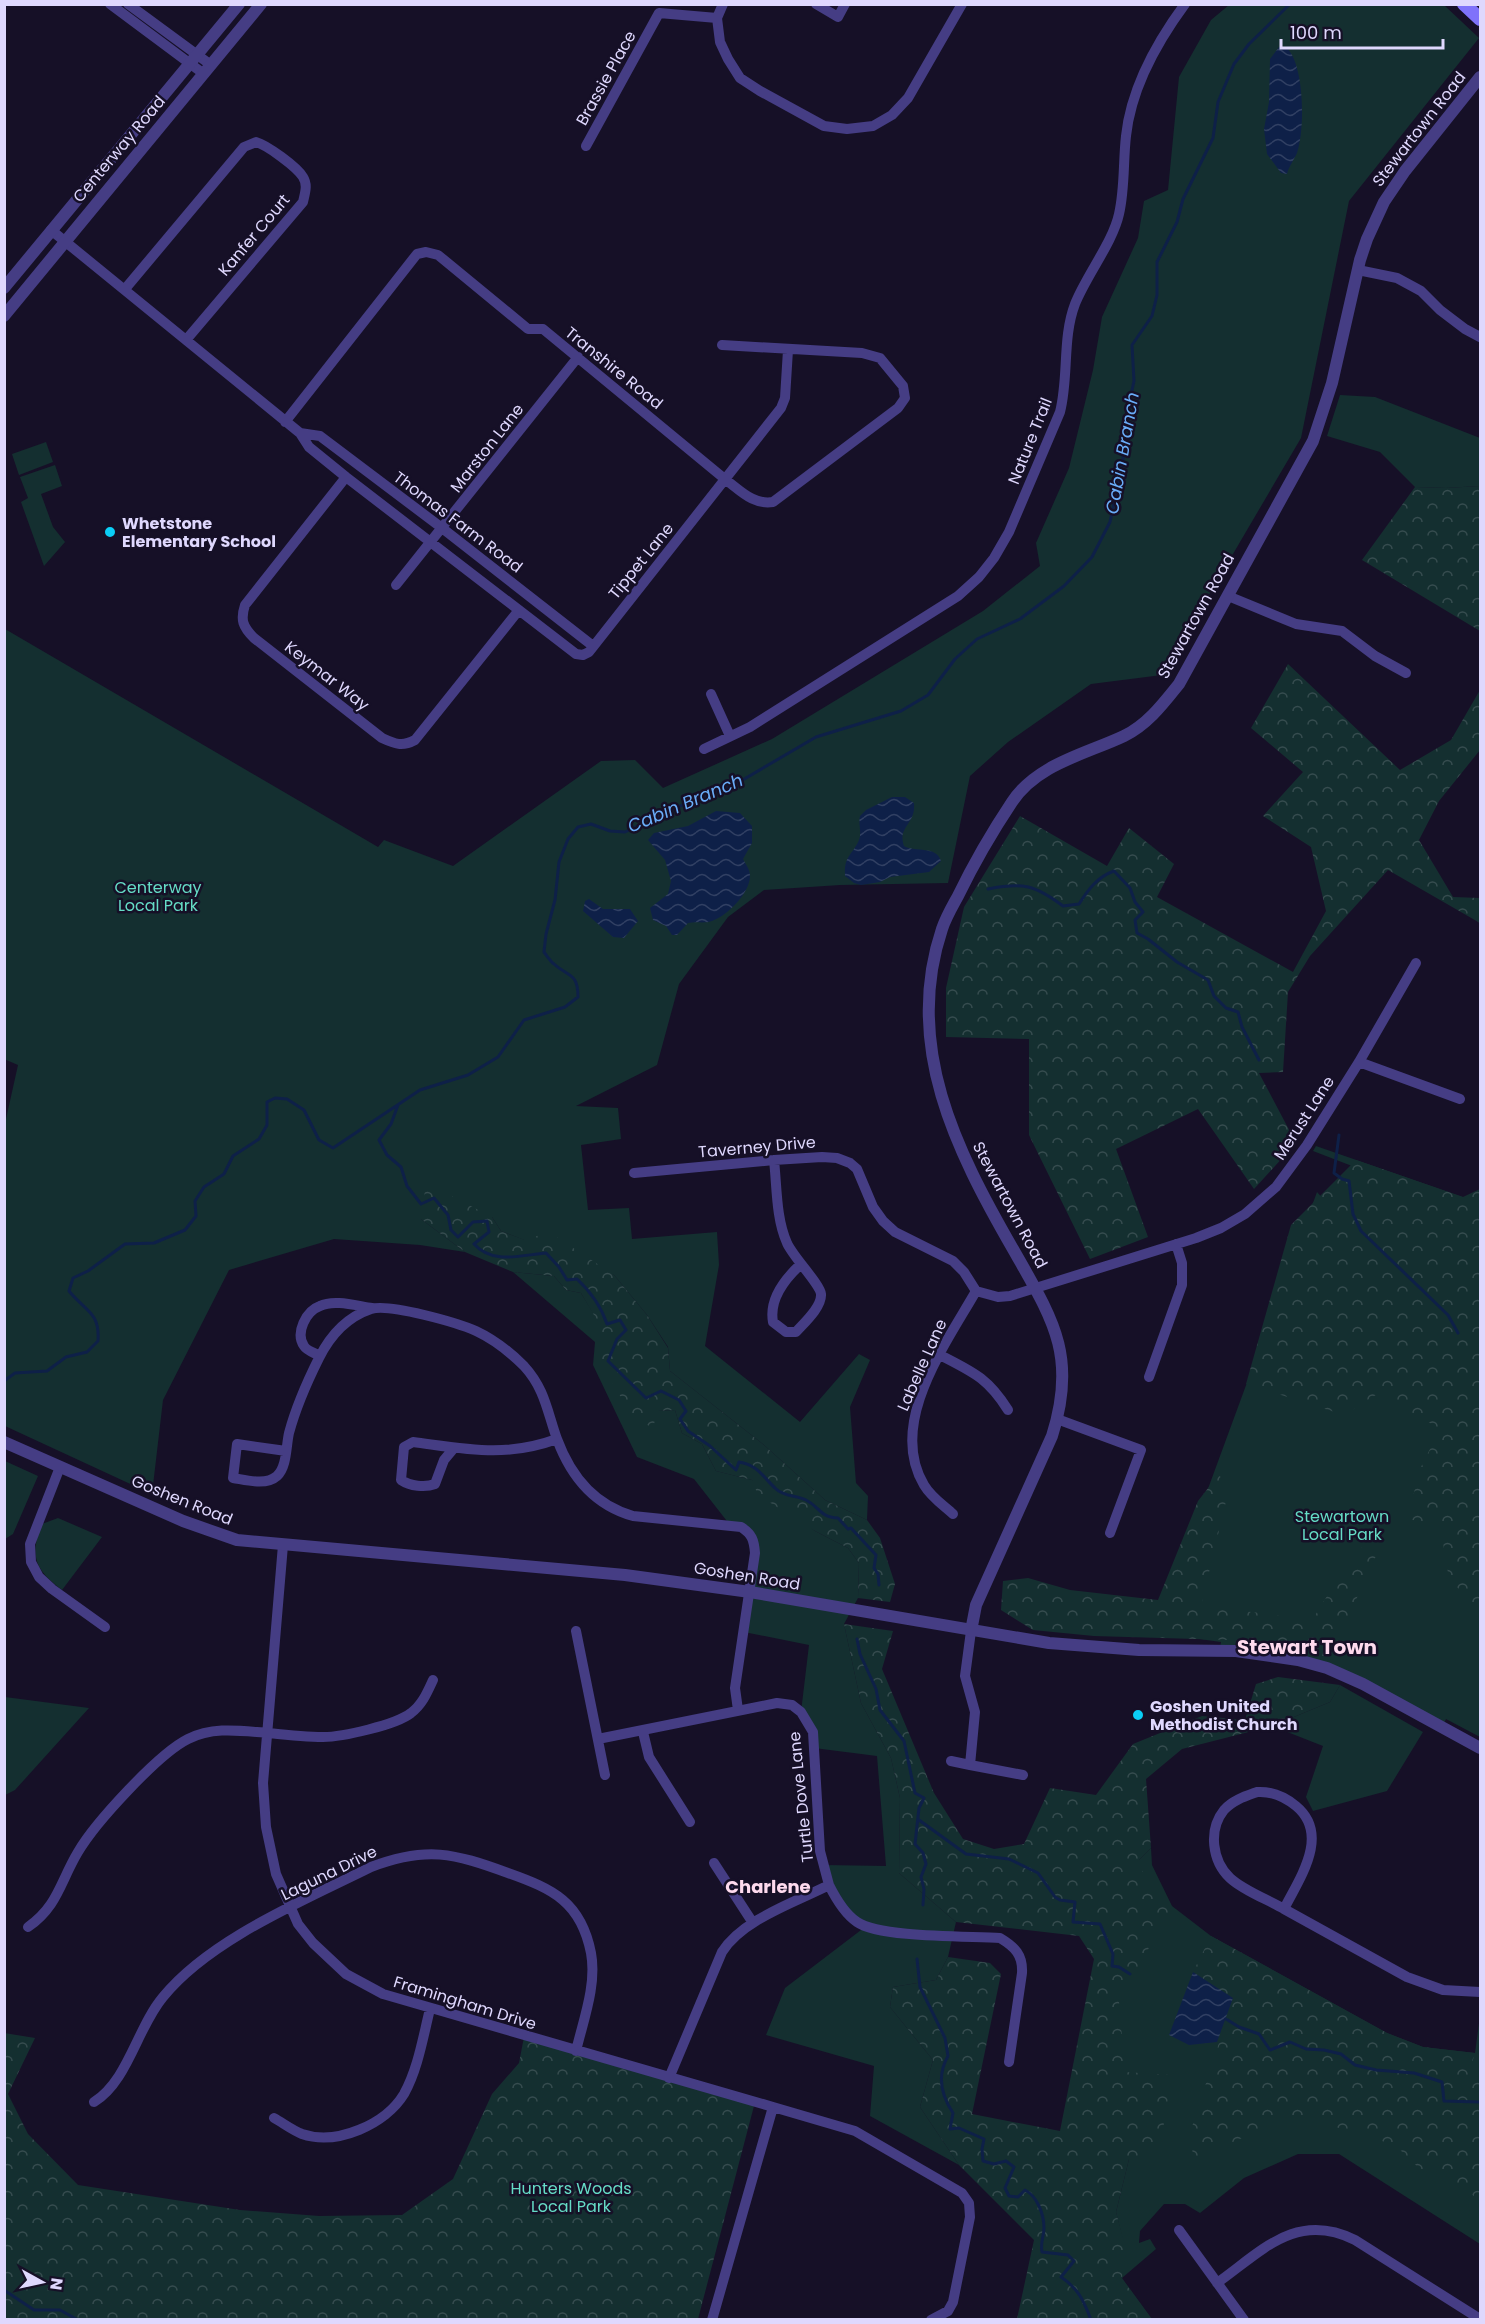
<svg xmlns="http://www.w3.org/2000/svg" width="1485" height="2324" viewBox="0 0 1485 2324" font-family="Poppins,sans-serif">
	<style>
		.green { fill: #142f30; fill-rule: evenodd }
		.forest { fill: url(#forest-crowns) }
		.water { fill: url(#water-waves) }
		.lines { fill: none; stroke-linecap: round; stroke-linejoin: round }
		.stream { stroke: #0e2048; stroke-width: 3 }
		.minor { stroke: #453d84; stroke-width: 10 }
		.tertiary { stroke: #453d84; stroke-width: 12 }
		.secondary { stroke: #7f72fa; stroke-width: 14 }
		.poi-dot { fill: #0bcef6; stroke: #161027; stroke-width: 2 }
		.labels { text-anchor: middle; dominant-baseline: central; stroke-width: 5; stroke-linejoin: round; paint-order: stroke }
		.street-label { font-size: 16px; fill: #dfd8fe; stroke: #161027 }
		.poi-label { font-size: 16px; font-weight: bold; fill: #dfd8fe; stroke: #161027; text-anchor: start }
		.park-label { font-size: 16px; fill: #65dcc6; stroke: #161027 }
		.water-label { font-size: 18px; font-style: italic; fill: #6aadf9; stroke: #161027 }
		.neighbourhood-label { font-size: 18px; font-weight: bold; fill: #fedaee; stroke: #161027 }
		.quarter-label { font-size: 20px; font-weight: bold; fill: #fedaee; stroke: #161027 }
	</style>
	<defs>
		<pattern id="forest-crowns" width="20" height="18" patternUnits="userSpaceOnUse" patternTransform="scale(1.5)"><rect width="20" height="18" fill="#142f30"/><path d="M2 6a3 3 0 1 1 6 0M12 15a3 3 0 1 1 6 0" fill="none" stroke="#364c4f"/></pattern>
		<pattern id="water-waves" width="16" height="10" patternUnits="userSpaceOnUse" patternTransform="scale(1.5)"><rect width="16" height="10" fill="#0e2048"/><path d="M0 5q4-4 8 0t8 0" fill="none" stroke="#314063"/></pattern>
	</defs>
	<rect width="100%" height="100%" fill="#161027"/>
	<!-- green -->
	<path class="green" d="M 1229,5 L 1444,5 L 1479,38 L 1349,201 L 1301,438 L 1162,675 L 1091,684 L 1008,742 L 970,776 L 948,883 L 840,885 L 764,890 L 728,917 L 679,984 L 657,1065 L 576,1106 L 618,1108 L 621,1139 L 581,1145 L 588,1210 L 629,1208 L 632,1239 L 717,1232 L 719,1265 L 705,1346 L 800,1422 L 859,1354 L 870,1360 L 850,1407 L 856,1483 L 868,1496 L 867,1520 L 825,1500 L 764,1445 L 670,1371 L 668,1347 L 647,1315 L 614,1275 L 501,1231 L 492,1217 L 421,1219 L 465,1252 L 420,1245 L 334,1239 L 229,1270 L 163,1400 L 152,1494 L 5,1426 L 4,1128 L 18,1065 L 4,1059 L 5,629 L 378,847 L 384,840 L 453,866 L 601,761 L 635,760 L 663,788 L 772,739 L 983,611 L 1040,566 L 1036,543 L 1069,468 L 1093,370 L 1102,317 L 1138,238 L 1144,201 L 1168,190 L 1179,77 L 1211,20 Z
		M 1340,395 L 1375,397 L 1480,438 L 1480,486 L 1446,488 L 1415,487 L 1380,452 L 1327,436 Z
		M 46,442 L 53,462 L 19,475 L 12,454 Z
		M 55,465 L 62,486 L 41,494 L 53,527 L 65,542 L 44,566 L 21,502 L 28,498 L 20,477 Z
		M 1316,1146 L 1480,1203 L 1447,1329 L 1480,1370 L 1480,1737 L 1446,1719 L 1443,1725 L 1339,1672 L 1220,1648 L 1221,1642 L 1155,1633 L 1317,1192 L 1367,1248 L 1391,1181 L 1313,1151 Z
		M 513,1272 L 554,1276 L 566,1290 L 581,1293 L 602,1327 L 601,1362 L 658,1411 L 675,1410 L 682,1433 L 702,1444 L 716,1471 L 752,1480 L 815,1531 L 848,1548 L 859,1563 L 858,1598 L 844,1624 L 861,1703 L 891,1758 L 900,1798 L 899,1873 L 956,1922 L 948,1957 L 936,1980 L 893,1987 L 890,2007 L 933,2060 L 920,2107 L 959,2165 L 870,2116 L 874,2066 L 766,2035 L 785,1988 L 865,1927 L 850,1915 L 823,1865 L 886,1866 L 877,1756 L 814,1748 L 801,1712 L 809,1645 L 744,1632 L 754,1539 L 730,1525 L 694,1479 L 637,1457 L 593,1365 L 595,1342 Z
		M 5,1461 L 38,1476 L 13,1534 L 5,1539 Z
		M 58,1518 L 102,1537 L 62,1590 C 35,1570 29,1556 42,1524 Z
		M 1340,1685 L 1423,1732 L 1387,1791 L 1313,1811 L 1306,1797 L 1323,1746 L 1272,1726 L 1330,1702 Z
		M 5,1697 L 89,1708 L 15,1790 L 5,1795 Z
		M 1151,1848 L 1152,1865 L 1172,1906 L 1211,1936 L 1387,2033 L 1423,2047 L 1475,2053 L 1480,2016 L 1480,2244 L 1339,2154 L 1298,2154 L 1244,2178 L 1200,2213 L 1185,2204 L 1164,2204 L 1140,2231 L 1139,2243 L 1150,2239 L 1156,2249 L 1122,2278 L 1152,2319 L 1022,2320 L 1119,1854 L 1139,1860 ZM 1080,2094 L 1129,2159 L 1116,2212 L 1125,2248 Z"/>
	<!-- forest -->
	<path class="forest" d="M 1480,486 L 1480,631 L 1362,560 L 1415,487 L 1446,488 Z
		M 1288,664 L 1400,770 L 1451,740 L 1480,690 L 1480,750 L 1439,801 L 1419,840 L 1453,897 L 1480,898 L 1480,923 L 1388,870 L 1310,956 L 1288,992 L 1283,1072 L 1259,1073 L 1296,1143 L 1254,1189 L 1198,1109 L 1116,1149 L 1148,1237 L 1090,1259 L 1029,1135 L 1029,1039 L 946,1037 L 946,988 L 964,907 L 1020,816 L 1107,866 L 1129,828 L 1174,864 L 1157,897 L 1293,972 L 1326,911 L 1311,847 L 1263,816 L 1303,772 L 1251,728 Z
		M 1356,1160 L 1463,1197 L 1480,1189 L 1480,1611 L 1449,1579 L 1440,1525 L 1408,1519 L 1419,1471 L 1440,1429 L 1379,1393 L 1344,1415 L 1246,1384 L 1291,1225 Z
		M 426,1183 L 492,1217 L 501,1231 L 525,1240 L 549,1232 L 614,1275 L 647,1315 L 668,1348 L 670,1371 L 764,1445 L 825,1500 L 867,1520 L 880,1538 L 895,1584 L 890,1602 L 858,1598 L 859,1563 L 848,1548 L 815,1531 L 758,1495 L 752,1480 L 716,1471 L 702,1444 L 682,1433 L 675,1410 L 658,1411 L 653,1427 L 635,1421 L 600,1362 L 601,1327 L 581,1293 L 566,1290 L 554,1276 L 513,1272 L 465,1252 L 421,1219 Z
		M 1219,1474 L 1228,1493 L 1200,1610 C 1238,1609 1274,1614 1311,1622 L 1358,1546 L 1376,1556 L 1329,1659 L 1297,1650 L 1230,1640 L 1094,1636 L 1033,1630 L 1001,1610 L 1003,1581 L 1028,1578 L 1070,1590 L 1158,1600 L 1198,1501 Z
		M 844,1624 L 893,1631 L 882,1669 L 934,1793 L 963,1839 L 994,1849 L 1024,1844 L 1050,1788 L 1096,1795 L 1133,1744 L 1202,1716 L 1245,1720 L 1256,1684 L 1278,1677 L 1340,1685 L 1330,1702 L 1272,1726 L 1182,1749 L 1146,1779 L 1151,1848 L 1138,1861 L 1153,1896 L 1172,1906 L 1119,2002 L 1125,2072 L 1172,2075 L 1160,2147 L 1129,2159 L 1116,2212 L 1125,2245 L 1122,2279 L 1150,2317 L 1134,2320 L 1017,2319 L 1034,2240 L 959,2165 L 920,2107 L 933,2060 L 890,2007 L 893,1987 L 936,1980 L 948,1957 L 990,1963 L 1001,1974 L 972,2114 L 1060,2131 L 1094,1959 L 1079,1936 L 956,1922 L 899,1873 L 900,1798 L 891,1758 L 861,1703 Z
		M 1211,1936 L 1387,2033 L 1423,2047 L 1475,2053 L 1465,2085 L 1480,2078 L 1480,2202 L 1464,2187 L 1424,2173 L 1395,2145 L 1296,2115 L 1193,2159 L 1191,2130 L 1233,1999 L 1193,1972 Z
		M 4,2033 L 35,2038 L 8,2094 L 28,2134 L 78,2185 L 240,2210 L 319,2216 L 402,2215 L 453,2179 L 492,2094 L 519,2063 L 524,2037 L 755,2102 L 698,2319 L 5,2319 Z"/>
	<!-- water -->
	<path class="water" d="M 1279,47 L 1286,47 C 1305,64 1305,130 1297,153 C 1294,160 1289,166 1287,174 L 1281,173 L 1267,154 L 1264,129 L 1269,102 L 1270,59 Z
		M 892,797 L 905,797 L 914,803 C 916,825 897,826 904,846 C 916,853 936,845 941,861 L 929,872 L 890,877 L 880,882 L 861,885 L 854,883 L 845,876 C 844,855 852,856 859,840 C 862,832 858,824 860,816 L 866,810 Z
		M 716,811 L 740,813 L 752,826 L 752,843 L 743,859 C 746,865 750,869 750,876 C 750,893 727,916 712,921 C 703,924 697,921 688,923 L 677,935 L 672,935 L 666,926 L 653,920 L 650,908 L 668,894 L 671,881 L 665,860 L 648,840 L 654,833 L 688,826 Z
		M 589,899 L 603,909 L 630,909 L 638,921 L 624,938 L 613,937 L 583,911 L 585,901 Z
		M 1193,1972 L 1233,1998 L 1217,2042 L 1189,2045 L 1169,2035 Z"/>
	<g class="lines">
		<!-- stream -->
		<path class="stream" d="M 988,889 C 1023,882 1035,885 1063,906 L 1079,904 C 1088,890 1097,877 1114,871 L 1130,888 L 1135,902 L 1143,912 L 1135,920 L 1137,933 L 1148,939 L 1177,962 L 1208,980 L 1214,996 L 1226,1008 L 1238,1012 L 1242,1027 L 1259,1060
			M 398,1105 L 391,1124 L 379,1140 L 387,1155 L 401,1167 L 407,1186 L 421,1204 L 434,1198 L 448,1215 L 451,1230 L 458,1237 L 473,1222 L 487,1221 L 489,1232 L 474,1244 C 493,1265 521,1255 546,1253 L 559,1267 L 567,1280 L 577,1279 C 592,1293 601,1306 607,1324 L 620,1320 L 626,1330 L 617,1339 L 608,1361 L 646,1398 L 661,1391 L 679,1400 L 686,1411 L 680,1419 L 688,1431 L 710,1446 L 736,1470 L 739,1462 C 758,1465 763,1477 776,1489 C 784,1497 797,1495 806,1500 C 820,1507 819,1517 838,1518 L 848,1529 L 851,1528 L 876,1555 L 874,1568 L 878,1574 L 879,1585
			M 1339,1135 L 1334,1173 L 1342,1179 L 1349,1181 L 1353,1214 L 1361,1231 L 1448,1315 L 1458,1333
			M 4,1381 L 15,1373 L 47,1371 L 66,1357 L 87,1352 L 98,1341 C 100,1312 86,1312 69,1291 L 73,1278 L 88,1271 L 125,1244 L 154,1243 L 185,1230 L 196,1216 L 195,1201 L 204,1187 L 224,1174 L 233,1156 L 259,1139 L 267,1125 L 267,1102 L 275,1098 L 287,1099 L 304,1110 L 319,1140 L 333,1148 L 420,1090 L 468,1075 L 498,1057 L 524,1020 L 565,1007 L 578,997 C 578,972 568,977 554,964 C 550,961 547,956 544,952 L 546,934 L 555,900 L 559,862 L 568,839 L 578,827 L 591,824 L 610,831 L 625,832 L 695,799 L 734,785 L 816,737 L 901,711 L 928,695 L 955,659 L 977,639 L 1020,619 L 1064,586 L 1092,557 L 1110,522 L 1123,461 L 1124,427 L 1134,381 L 1132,345 L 1152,316 L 1157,295 L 1157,262 L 1177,222 L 1183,199 L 1213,138 L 1218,102 L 1234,64 L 1249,44 L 1290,4
			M 857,1639 L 860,1654 L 876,1689 L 880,1710 L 904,1741 L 915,1793 L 924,1798 L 919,1808 L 915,1844 L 923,1853 L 926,1864 L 921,1877 L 924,1889 L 923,1905
			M 919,1820 L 966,1854 L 1009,1859 L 1038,1873 L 1055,1897 L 1060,1900 L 1075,1902 L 1073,1922 L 1100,1924 L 1113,1954 L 1112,1966 L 1119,1967 L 1130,1974
			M 917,1959 L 920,1987 L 945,2038 L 948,2056 C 937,2075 941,2095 953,2113 L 950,2129 L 959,2128 L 984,2139 L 982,2149 L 983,2161 L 994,2164 L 1006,2161 L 1014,2167 L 1005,2188 L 1009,2196 L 1018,2197 L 1025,2190 C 1037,2196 1044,2214 1044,2228 C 1044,2237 1040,2242 1042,2252 L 1068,2255 L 1074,2261 L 1061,2277 C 1078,2288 1084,2301 1091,2320
			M 1226,2019 L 1239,2027 L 1259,2034 L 1270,2050 L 1290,2042 L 1306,2049 L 1324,2050 L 1341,2054 L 1355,2065 L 1376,2070 L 1414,2073 L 1442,2082 L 1444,2101 L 1480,2102
			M 4,2290 L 34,2310 L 60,2310 L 78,2320"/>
		<!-- minor -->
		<path class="minor" d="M 110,4 L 204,74
			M 128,4 L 211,65
			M 723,4 L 717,18 L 720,42 L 728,59 L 740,78 L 760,91 L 824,126 L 847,129 L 873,126 L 892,115 L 908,98 L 962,4
			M 816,4 L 838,17 L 845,4
			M 586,146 L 659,13 L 717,18
			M 51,230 L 300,433 L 309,447 L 346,477 L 576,654 L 583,655 L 589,652 L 781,408 L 785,398 L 788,350
			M 1358,270 L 1397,278 L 1421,291 L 1440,310 L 1465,329 L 1480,337
			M 125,289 L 244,147 L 256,142 C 267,145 297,167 303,177 C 308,185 305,193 303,202 L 186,340
			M 285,422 L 417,254 L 426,252 L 438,255 L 528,329 L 543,329 L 726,480 C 741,491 753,505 773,502 L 898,408 L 905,398 L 903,386 L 880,358 L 862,353 L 722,345
			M 300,433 L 320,436 L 442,528 L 593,646
			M 346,477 L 245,605 C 240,620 243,627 254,638 L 382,738 C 395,744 402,747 415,740 L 519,610
			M 396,585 L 578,357
			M 1228,596 L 1296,624 L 1342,631 L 1375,656 L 1406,673
			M 711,694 L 730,736
			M 704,749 L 750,727 L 958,596 L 979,577 L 994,558 L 1009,532 L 1060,412 C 1069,377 1062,338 1075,304 C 1086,276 1113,242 1119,214 C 1125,188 1123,162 1126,136 C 1131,89 1157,42 1185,4
			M 1359,1062 L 1460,1099
			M 774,1160 C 777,1187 776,1219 787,1243 C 793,1257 820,1284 821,1294 C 822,1307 804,1323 796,1332 L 786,1332 L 773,1322 C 769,1300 785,1279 800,1265
			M 634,1173 L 774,1160 L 822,1157 L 837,1158 L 850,1163 L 857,1169 L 873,1207 L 883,1221 L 895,1232 L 953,1261 L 964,1272 L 976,1291 L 998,1297 L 1010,1296 L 1196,1238 L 1221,1228 L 1245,1214 L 1276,1187 L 1307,1145 L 1359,1062 L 1416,963
			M 940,1355 C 973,1372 988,1378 1008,1410
			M 320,1356 C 315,1353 307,1351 304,1346 C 295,1333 306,1311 320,1306 C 334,1299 357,1306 372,1308
			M 1149,1377 L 1182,1285 L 1182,1263 L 1176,1244
			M 1057,1419 L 1141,1450 L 1110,1533
			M 454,1448 L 444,1460 L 435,1484 C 425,1488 410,1486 401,1480 L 404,1447 L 413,1442 C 466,1449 505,1458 557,1439
			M 286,1451 L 237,1444 L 233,1478 C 246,1480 266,1486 277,1476 C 287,1467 286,1446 289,1433 C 296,1407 307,1382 319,1358 C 330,1336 347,1317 371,1309 C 389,1303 458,1323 476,1331 C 493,1339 511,1353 524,1366 C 545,1389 547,1411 557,1439 C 571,1477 594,1505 633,1516 L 741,1527 C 752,1534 754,1540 755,1553 L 735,1688 L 738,1710
			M 60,1467 L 30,1544 L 31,1562 L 39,1577 L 52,1589 L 105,1627
			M 953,1514 C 943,1505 931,1497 924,1485 C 887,1423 946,1344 976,1291
			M 283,1545 L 263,1783 L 266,1827 L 276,1874 L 298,1924 L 313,1943 L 346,1974 L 383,1994 L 773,2107
			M 576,1631 L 605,1775
			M 971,1631 L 965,1676 L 975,1712 L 970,1765 L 1023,1775
			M 643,1732 L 649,1757 L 690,1822
			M 598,1739 L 777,1703 L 792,1705 L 801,1712 L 813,1732 L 820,1851 L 829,1885 C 796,1902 743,1919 722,1952 L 669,2078
			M 951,1761 L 970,1765
			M 1257,1792 C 1272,1791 1285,1797 1296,1806 C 1331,1835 1299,1879 1284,1909 C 1267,1899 1244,1891 1230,1878 C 1212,1861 1208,1830 1224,1810 C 1233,1800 1246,1796 1257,1792 Z
			M 714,1863 L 753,1923
			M 829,1885 C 836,1899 845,1914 857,1922 C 880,1938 968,1936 1000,1938 C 1015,1947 1023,1955 1022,1973 L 1009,2062
			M 1284,1909 L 1407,1977 L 1443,1990 L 1480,1992
			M 28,1927 C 58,1906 60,1882 78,1852 C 95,1823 158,1754 188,1739 C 214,1726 241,1731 269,1733 C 287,1735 305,1737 323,1737 C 342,1737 396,1725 411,1713 C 422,1705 427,1693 433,1680
			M 94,2102 C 128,2081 137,2028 163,1997 C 210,1939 305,1900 371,1867 C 427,1846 453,1853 508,1873 C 553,1889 581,1902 591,1953 C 597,1985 583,2021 576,2051
			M 274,2118 C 283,2123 292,2130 302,2134 C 337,2146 386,2124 404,2094 C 418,2069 423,2037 430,2009
			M 1179,2230 L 1244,2320
			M 1217,2283 C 1262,2251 1296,2211 1355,2240 L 1480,2319
			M 712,2320 L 773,2107 L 855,2131 L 962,2193 L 969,2203 L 970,2217 L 953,2302 L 948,2311 L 931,2320"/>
		<!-- tertiary -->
		<path class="tertiary" d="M 4,288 L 239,4
			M 4,316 L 261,4
			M 4,1442 L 183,1521 L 237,1540 L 625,1575 L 750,1592 L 1049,1643 L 1139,1650 L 1236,1651 L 1298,1660 L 1327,1668 L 1363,1684 L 1480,1748
			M 971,1631 L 976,1605 L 1052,1436 C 1078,1355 1052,1318 1013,1249 C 956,1150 903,1045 942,929 C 946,917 952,907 958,896 C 974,863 992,832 1012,802 C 1037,764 1086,754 1124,736 C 1147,725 1163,704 1179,684 L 1313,441 L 1332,383 L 1360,260 L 1367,239 L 1384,202 L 1405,171 L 1480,77"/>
		<!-- secondary -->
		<path class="secondary" d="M 1464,4 L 1480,19"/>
	</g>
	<!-- markers -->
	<g class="poi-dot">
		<circle cx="110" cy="532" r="6"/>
		<circle cx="1138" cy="1715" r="6"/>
	</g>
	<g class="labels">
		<!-- street labels -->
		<g class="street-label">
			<text transform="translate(606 78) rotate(-61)">Brassie Place</text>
			<text transform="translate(1419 129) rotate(-52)">Stewartown Road</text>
			<text transform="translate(119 149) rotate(-50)">Centerway Road</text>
			<text transform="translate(254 235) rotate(-50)">Kanfer Court</text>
			<text transform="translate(614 368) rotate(39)">Transhire Road</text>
			<text transform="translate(1030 441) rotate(-68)">Nature Trail</text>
			<text transform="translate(487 448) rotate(-52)">Marston Lane</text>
			<text transform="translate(458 522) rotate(37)">Thomas Farm Road</text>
			<text transform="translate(641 561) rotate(-51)">Tippet Lane</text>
			<text transform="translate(1196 616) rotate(-61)">Stewartown Road</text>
			<text transform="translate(327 676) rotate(38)">Keymar Way</text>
			<text transform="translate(1304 1118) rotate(-57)">Merust Lane</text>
			<text transform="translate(757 1147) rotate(-5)">Taverney Drive</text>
			<text transform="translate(1010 1205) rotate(62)">Stewartown Road</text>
			<text transform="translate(922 1365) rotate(-66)">Labelle Lane</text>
			<text transform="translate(182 1500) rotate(22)">Goshen Road</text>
			<text transform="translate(747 1576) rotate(9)">Goshen Road</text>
			<text transform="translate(801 1797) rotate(-96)">Turtle Dove Lane</text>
			<text transform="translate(329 1873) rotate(-26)">Laguna Drive</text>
			<text transform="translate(465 2003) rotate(17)">Framingham Drive</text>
		</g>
		<!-- poi labels -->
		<g class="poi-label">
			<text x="122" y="523">Whetstone<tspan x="122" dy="18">Elementary School</tspan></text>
			<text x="1150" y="1706">Goshen United<tspan x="1150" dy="18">Methodist Church</tspan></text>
		</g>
		<!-- park labels -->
		<g class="park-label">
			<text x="158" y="887">Centerway<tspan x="158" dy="18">Local Park</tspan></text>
			<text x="1342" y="1516">Stewartown<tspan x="1342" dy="18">Local Park</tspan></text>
			<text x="571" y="2188">Hunters Woods<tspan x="571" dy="18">Local Park</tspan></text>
		</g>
		<!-- water labels -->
		<g class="water-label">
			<text transform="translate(1122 453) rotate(-80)">Cabin Branch</text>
			<text transform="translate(685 803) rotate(-23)">Cabin Branch</text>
		</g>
		<!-- neighbourhood labels -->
		<g class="neighbourhood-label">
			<text x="768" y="1886">Charlene</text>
		</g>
		<!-- quarter labels -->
		<g class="quarter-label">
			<text x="1307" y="1647">Stewart Town</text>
		</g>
	</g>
	<!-- border -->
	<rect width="1485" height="2324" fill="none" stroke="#dfd8fe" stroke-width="12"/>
	<!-- north arrow -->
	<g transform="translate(42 2282) rotate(98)" stroke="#161027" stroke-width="4.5" paint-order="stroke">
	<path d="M0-4.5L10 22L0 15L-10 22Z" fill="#dfd8fe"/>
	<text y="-9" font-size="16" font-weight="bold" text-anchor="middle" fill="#dfd8fe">N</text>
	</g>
	<!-- scale -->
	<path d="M1281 39v9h162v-9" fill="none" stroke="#dfd8fe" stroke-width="3"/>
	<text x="1290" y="39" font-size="18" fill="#dfd8fe" stroke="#161027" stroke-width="4.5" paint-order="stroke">100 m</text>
</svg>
